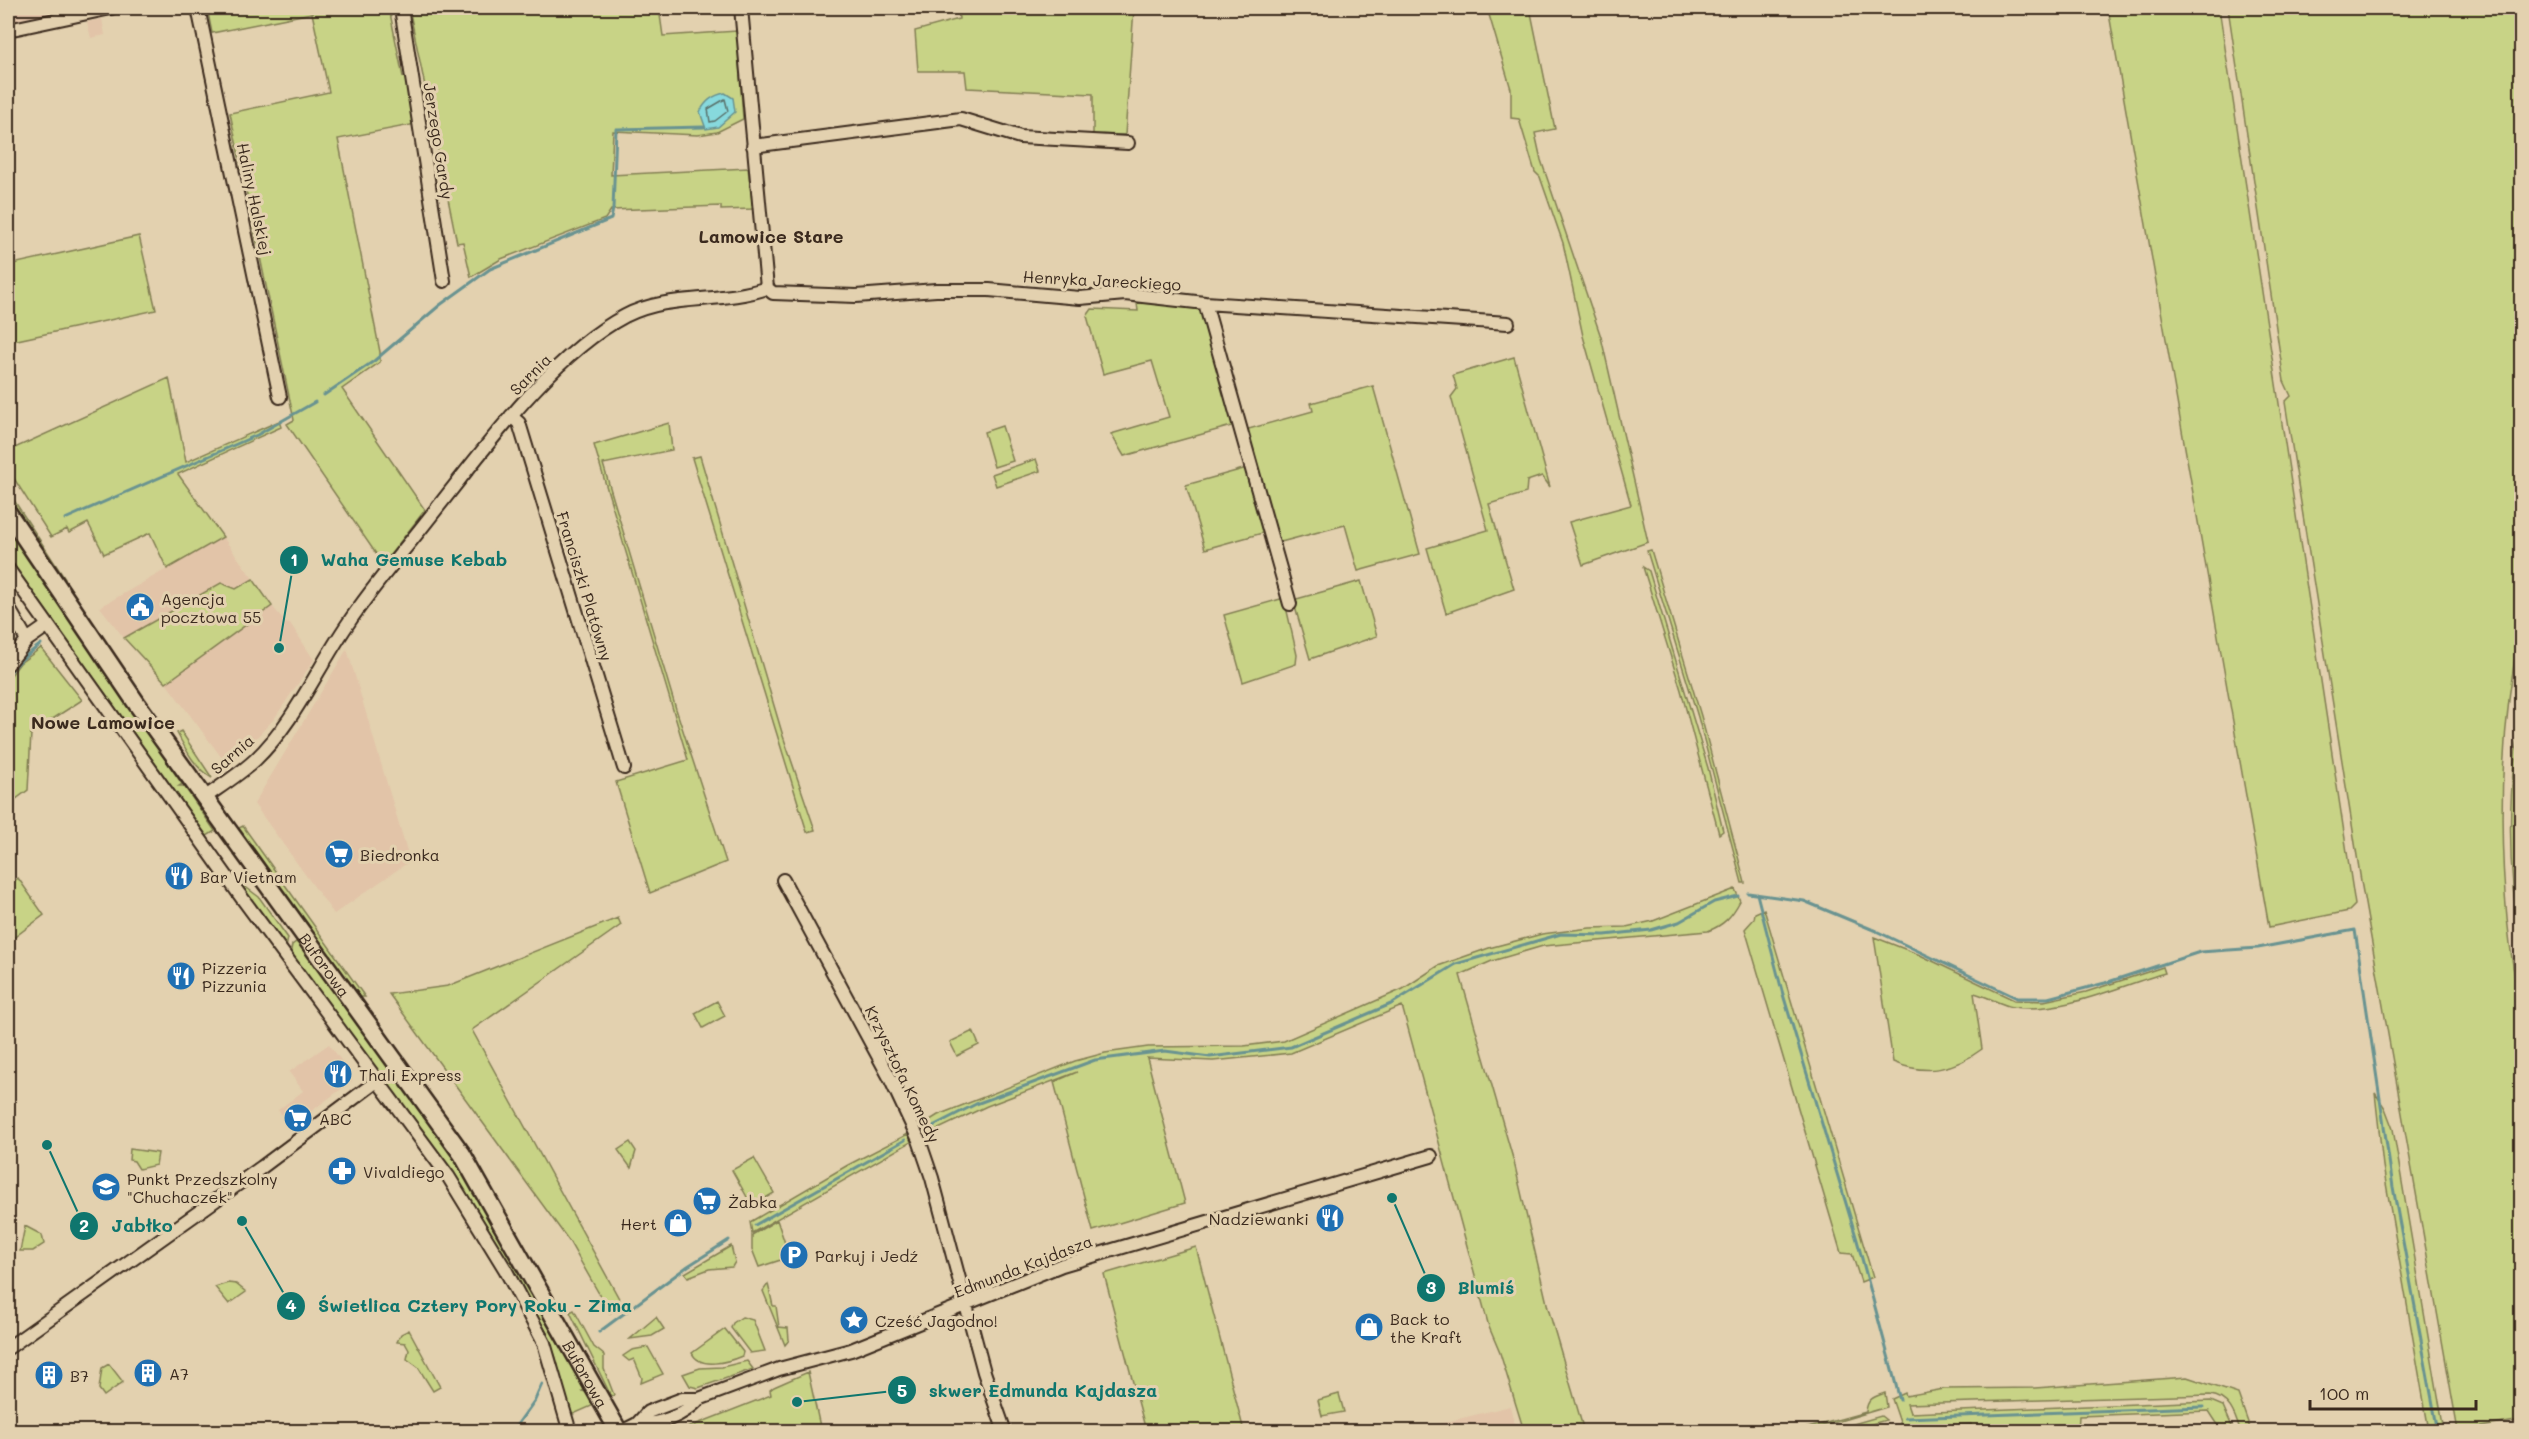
<svg xmlns="http://www.w3.org/2000/svg" width="2529" height="1439" viewBox="0 0 2529 1439" font-family="Mali,sans-serif">
	<style>
		.built { fill: #e2c4a8 }
		.green { fill: #c8d386; stroke: #827e52; stroke-width: 1.5 }
		.water { fill: #87d9dd; stroke: #699391; stroke-width: 1.5 }
		.lines { fill: none; stroke-linecap: round; stroke-linejoin: round }
		.shore { stroke: #59706a; stroke-width: 1.5 }
		.stream { stroke: #699391; stroke-width: 3 }
		.minor-casing { stroke: #3b2a1e; stroke-width: 16 }
		.secondary-casing { stroke: #3b2a1e; stroke-width: 21 }
		.minor { stroke: #e3d1af; stroke-width: 12 }
		.secondary { stroke: #e3d1af; stroke-width: 16 }
		.labels { text-anchor: middle; dominant-baseline: central; stroke-width: 6; stroke-linejoin: round; paint-order: stroke }
		.street-label { font-size: 16px; fill: #3b2a1e; stroke: #e3d1af }
		.poi-label { font-size: 16px; fill: #3b2a1e; stroke: #e3d1af; text-anchor: start }
		.neighbourhood-label { font-size: 18px; font-weight: bold; fill: #3b2a1e; stroke: #e3d1af }
		.leader { fill: none; stroke: #0f766e; stroke-width: 2 }
		.callout-dot { fill: #0f766e; stroke: #e3d1af; stroke-width: 2 }
		.mark-label { font-size: 18px; text-anchor: middle; font-weight: bold; fill: #fff }
		.callout-label { font-size: 18px; text-anchor: middle; font-weight: bold; fill: #0f766e; stroke: #e3d1af; stroke-width: 6; stroke-linejoin: round; paint-order: stroke }
	</style>
	<rect width="100%" height="100%" fill="#e3d1af"/>
	<filter id="ink" filterUnits="userSpaceOnUse"><feTurbulence type="fractalNoise" baseFrequency=".0167" numOctaves="2"/><feDisplacementMap in="SourceGraphic" scale="12" xChannelSelector="R" yChannelSelector="G"/><feConvolveMatrix kernelMatrix="1 2 1 2 8 2 1 2 1" color-interpolation-filters="sRGB"/></filter>
	<g filter="url(#ink)">
		<!-- built -->
		<path class="built" d="M 8,8 L 73,8 L 8,22 Z
			M 102,19 L 105,35 L 91,38 L 87,22 Z
			M 223,537 L 253,579 L 236,589 L 157,619 L 124,638 L 100,607 Z
			M 272,606 L 287,624 L 290,623 L 314,660 L 274,719 L 240,755 L 230,763 L 225,762 L 166,683 Z
			M 347,649 L 410,861 L 334,914 L 254,804 Z
			M 329,1044 L 351,1074 L 352,1081 L 290,1127 L 278,1110 L 303,1091 L 289,1072 Z
			M 1510,1406 L 1516,1431 L 1432,1431 L 1431,1426 Z"/>
		<!-- green -->
		<path class="green" d="M 207,8 L 389,8 L 403,77 L 408,77 L 416,124 L 338,139 L 380,352 L 380,362 L 342,389 L 425,510 L 383,564 L 287,424 L 294,420 L 230,113 L 329,92 L 312,13 L 212,33 Z
			M 409,8 L 659,8 L 663,36 L 737,31 L 743,119 L 717,132 L 698,135 L 613,131 L 611,175 L 748,168 L 753,209 L 721,210 L 721,206 L 611,210 L 605,219 L 501,259 L 471,277 L 463,242 L 457,243 Z
			M 958,8 L 1134,8 L 1125,135 L 1093,134 L 1093,94 L 967,88 L 965,71 L 918,71 L 915,31 L 959,19 Z
			M 1487,8 L 1530,8 L 1555,129 L 1535,133 L 1541,160 L 1601,337 L 1648,542 L 1583,565 L 1569,522 L 1631,505 L 1583,336 L 1563,243 L 1540,177 L 1535,172 L 1519,119 L 1511,118 L 1511,89 Z
			M 2108,8 L 2219,8 L 2355,905 L 2349,911 L 2269,927 Z
			M 2228,8 L 2516,8 L 2522,33 L 2522,621 C 2495,746 2496,891 2522,1016 L 2521,1420 L 2458,1431 L 2361,881 L 2285,402 L 2291,396 L 2284,381 Z
			M 139,236 L 156,310 L 8,342 L 8,265 Z
			M 1137,303 L 1193,305 L 1203,311 L 1235,425 L 1124,456 L 1111,434 L 1169,417 L 1152,361 L 1103,374 L 1087,316 L 1092,309 L 1138,311 Z
			M 1514,357 L 1550,487 L 1542,476 L 1527,481 L 1526,493 L 1489,504 L 1514,589 L 1446,613 L 1427,548 L 1488,530 L 1451,397 L 1457,389 L 1453,375 Z
			M 169,378 L 186,462 L 279,421 L 281,427 L 178,474 L 223,537 L 167,569 L 150,533 L 104,554 L 88,523 L 69,533 L 67,529 L 51,537 L 8,469 L 8,451 Z
			M 1373,386 L 1420,554 L 1358,571 L 1345,525 L 1277,543 L 1245,430 L 1313,411 L 1311,403 Z
			M 669,423 L 672,450 L 603,464 L 676,709 L 726,862 L 650,893 L 616,782 L 688,760 L 594,445 Z
			M 1002,426 L 1013,461 L 994,467 L 984,432 Z
			M 700,456 L 783,736 L 815,830 L 807,832 L 692,458 Z
			M 1036,459 L 1040,471 L 996,486 L 992,474 Z
			M 1247,468 L 1266,532 L 1205,549 L 1186,485 Z
			M 8,491 L 65,579 L 63,581 C 50,563 8,510 8,491 Z
			M 8,527 L 182,784 L 179,786 L 184,786 L 215,831 L 207,836 L 8,557 Z
			M 1651,550 L 1701,716 L 1745,883 L 1742,883 L 1698,717 L 1647,551 Z
			M 1643,567 L 1649,571 L 1708,768 L 1723,831 L 1719,834 L 1681,690 Z
			M 253,579 L 272,606 L 166,683 L 124,638 L 221,583 L 236,589 Z
			M 1361,581 L 1377,636 L 1310,659 L 1293,600 Z
			M 1284,598 L 1297,655 L 1296,664 L 1243,682 L 1224,615 Z
			M 41,648 L 82,700 L 31,733 L 28,790 L 8,805 L 8,679 L 20,663 Z
			M 2521,716 L 2521,943 C 2507,871 2507,788 2521,716 Z
			M 181,731 L 210,775 L 212,778 C 196,769 187,752 177,733 Z
			M 243,826 L 365,997 L 361,997 L 354,991 L 239,828 Z
			M 18,878 L 44,915 L 8,942 L 8,886 Z
			M 236,880 L 259,897 L 288,938 L 286,948 Z
			M 1735,889 L 1740,901 C 1732,916 1724,925 1708,931 L 1543,946 L 1492,961 L 1460,975 L 1514,1162 L 1548,1308 L 1584,1431 L 1524,1431 L 1500,1353 L 1489,1327 L 1402,1006 L 1291,1053 L 1213,1061 L 1147,1058 L 1185,1203 L 1093,1231 L 1054,1082 L 1077,1072 L 987,1106 L 926,1135 L 922,1125 L 938,1115 L 1075,1061 L 1105,1053 L 1148,1047 L 1244,1046 L 1284,1041 L 1403,989 L 1438,966 L 1489,948 L 1542,934 L 1590,928 L 1626,927 L 1653,921 Z
			M 1764,909 L 1873,1277 L 1861,1282 L 1852,1254 L 1841,1253 L 1745,929 L 1754,919 L 1755,913 Z
			M 618,918 L 621,925 L 472,1030 L 622,1304 L 610,1313 L 569,1241 L 389,994 L 448,986 Z
			M 1874,937 L 1920,955 L 2014,1000 L 2044,1001 L 2086,992 L 2163,967 L 2165,973 C 2118,986 2063,1014 2013,1007 C 2001,1005 1987,996 1974,993 L 1982,1049 C 1954,1070 1926,1076 1893,1062 Z
			M 296,942 L 310,955 L 466,1174 L 585,1389 L 582,1391 L 587,1392 L 594,1405 L 569,1416 L 556,1358 L 547,1333 L 483,1220 L 395,1094 L 290,955 L 292,945 Z
			M 717,1001 L 725,1016 L 703,1028 L 695,1013 Z
			M 973,1031 L 979,1045 L 957,1056 L 950,1042 Z
			M 2375,1093 L 2385,1108 L 2393,1129 L 2444,1431 L 2429,1431 L 2383,1166 Z
			M 908,1134 L 911,1142 L 752,1233 L 750,1222 L 848,1165 Z
			M 630,1142 L 636,1151 L 631,1168 L 618,1150 Z
			M 130,1149 L 158,1153 L 156,1165 L 139,1169 L 134,1161 L 129,1160 Z
			M 754,1158 L 774,1193 L 752,1206 L 732,1170 Z
			M 777,1220 L 788,1252 L 793,1251 L 796,1255 L 759,1267 L 752,1249 L 752,1235 Z
			M 25,1226 L 42,1235 L 44,1244 L 33,1251 L 20,1251 Z
			M 731,1246 L 735,1262 L 732,1267 L 709,1269 L 688,1277 L 685,1273 Z
			M 1196,1247 L 1244,1431 L 1146,1431 L 1104,1274 Z
			M 228,1283 L 236,1284 L 246,1292 L 229,1304 L 215,1287 Z
			M 768,1284 L 773,1306 L 776,1306 L 779,1327 L 788,1328 L 789,1340 L 785,1345 L 763,1291 Z
			M 574,1310 L 594,1347 L 604,1355 L 604,1369 L 614,1395 L 611,1396 L 570,1312 Z
			M 656,1317 L 664,1329 L 652,1336 L 630,1339 Z
			M 742,1317 L 753,1320 L 765,1351 L 750,1353 L 731,1328 L 733,1323 Z
			M 725,1329 L 743,1352 L 742,1356 C 728,1362 700,1370 692,1353 Z
			M 409,1330 L 440,1387 L 433,1391 L 418,1367 L 407,1359 L 409,1350 L 405,1343 L 397,1342 L 401,1334 Z
			M 648,1347 L 663,1374 L 641,1383 L 642,1378 L 634,1359 L 629,1361 L 623,1356 L 632,1350 Z
			M 747,1361 L 753,1369 L 698,1388 L 690,1386 L 683,1374 L 700,1368 L 722,1367 Z
			M 109,1364 L 123,1382 L 104,1396 L 99,1389 L 102,1368 Z
			M 808,1372 L 821,1431 L 679,1431 L 771,1395 L 770,1390 L 774,1387 Z
			M 2187,1377 L 2238,1394 L 2251,1431 L 2240,1431 C 2235,1414 2229,1397 2210,1395 L 1907,1404 L 1910,1413 L 2211,1401 L 2223,1406 L 2234,1431 L 2222,1431 L 2209,1411 L 2079,1416 L 2078,1431 L 1973,1431 L 1971,1424 L 1920,1427 L 1903,1431 L 1892,1399 L 1905,1393 L 1906,1396 L 1944,1389 L 2035,1388 Z
			M 1885,1393 L 1887,1407 L 1806,1431 L 1797,1431 L 1866,1412 C 1867,1399 1873,1397 1885,1393 Z
			M 1339,1394 L 1344,1412 L 1322,1416 L 1318,1400 Z
			M 1881,1416 L 1886,1420 L 1847,1431 L 1829,1431 Z"/>
		<!-- water -->
		<path class="water" d="M 725,93 L 733,98 L 735,112 L 718,127 L 706,129 L 700,112 C 705,101 714,95 725,93 Z"/>
		<g class="lines">
			<!-- shore -->
			<path class="shore" d="M 725,99 L 728,111 L 715,121 L 710,122 L 708,109 Z"/>
			<!-- stream -->
			<path class="stream" d="M 324,395 L 374,361 L 440,305 L 490,269 L 611,219 L 613,209 L 616,129 L 704,127
				M 65,519 L 257,435 L 315,402
				M 8,674 L 22,659 L 41,644
				M 1748,893 L 1804,901 L 1876,931 L 2017,998 L 2048,998 L 2105,983 L 2200,952 L 2258,948 L 2355,930 L 2393,1187 L 2438,1432
				M 1757,894 L 1782,991 L 1857,1240 L 1900,1400
				M 929,1128 L 976,1104 L 1095,1060 L 1165,1051 L 1210,1057 L 1291,1047 L 1391,1004 L 1456,964 L 1561,934 L 1605,935 L 1651,930 L 1679,922 L 1714,902 L 1738,896
				M 755,1225 L 905,1140
				M 599,1332 L 688,1266 L 729,1240
				M 1905,1418 L 2203,1407
				M 512,1432 L 535,1400 L 542,1384"/>
			<!-- minor casing -->
			<g class="minor-casing">
				<path id="minor" d="M 198,8 L 280,397
					M 401,8 L 444,281
					M 741,8 L 767,288
					M 8,30 L 111,8
					M 753,146 L 961,119 L 1020,137 L 1128,143
					M 767,288 L 773,293 L 856,296 L 936,290 L 989,290 L 1080,298 L 1125,294 L 1205,303 L 1508,323
					M 1205,303 L 1290,604
					M 511,416 L 519,423 L 624,768
					M 8,569 L 242,898 L 448,1176 L 505,1269 L 544,1343 L 570,1432
					M 8,607 L 27,640
					M 8,664 L 27,640 L 47,626
					M 204,798 C 221,786 240,774 255,760 C 294,723 317,669 347,625 C 372,587 402,553 430,517 C 482,452 551,355 625,316 C 669,293 721,304 767,288
					M 783,880 L 890,1078 L 919,1140 L 932,1178 L 984,1372 L 1005,1432
					M 8,1348 L 262,1167 L 377,1081
					M 637,1424 C 660,1425 683,1416 699,1399
					M 621,1432 L 637,1424 L 648,1412 L 682,1399 L 699,1399 L 779,1369 L 851,1350 L 1062,1265 L 1431,1156"/>
			</g>
			<!-- secondary casing -->
			<g class="secondary-casing">
				<g id="secondary">
					<path id="s1" d="M 8,513 L 137,704 L 462,1154 L 619,1432"/>
				</g>
			</g>
			<!-- minor -->
			<use href="#minor" class="minor"/>
			<!-- secondary -->
			<use href="#secondary" class="secondary"/>
		</g>
	</g>
	<!-- icons -->
	<defs>
		<g id="civic-disc" transform="scale(1.5)"><circle r="9.5" fill="#1f6fb2" stroke="#e3d1af"/><path d="M-.6-6.5H3V-4.5H.6V-3L4-1V1h2V6H-6V1h2V-1L-.6-3ZM-1.2 2.5V6h2.4V2.5Z" fill="#fff"/></g>
		<g id="supermarket-disc" transform="scale(1.5)"><circle r="9.5" fill="#1f6fb2" stroke="#e3d1af"/><path d="M-6-5.5h2.5l.6 2H6L4.5 2H-2.5L-4.4-4H-6ZM-1.5 3.2a1.3 1.3 0 1 0 .1 0ZM3 3.2a1.3 1.3 0 1 0 .1 0Z" fill="#fff"/></g>
		<g id="restaurant-disc" transform="scale(1.5)"><circle r="9.5" fill="#1f6fb2" stroke="#e3d1af"/><path d="M-5-6h1v4h1v-4h1v4h1v-4h1v5L-1.5 .5V6h-2V.5L-5-1ZM5-6V6H3V1.5H1.5Q1.5-4 5-6Z" fill="#fff"/></g>
		<g id="pharmacy-disc" transform="scale(1.5)"><circle r="9.5" fill="#1f6fb2" stroke="#e3d1af"/><path d="M-2-6h4v4h4v4h-4v4h-4v-4h-4v-4h4Z" fill="#fff"/></g>
		<g id="school-disc" transform="scale(1.5)"><circle r="9.5" fill="#1f6fb2" stroke="#e3d1af"/><path d="M0-5L7-2L0 1L-7-2ZM-4 1L0 2.5L4 1V4Q0 6-4 4Z" fill="#fff"/></g>
		<g id="shop-disc" transform="scale(1.5)"><circle r="9.5" fill="#1f6fb2" stroke="#e3d1af"/><path d="M-5-2.5h2.3a2.7 3.5 0 0 1 5.4 0H5L5.5 6h-11ZM-1.5-2.5h3a1.5 2.3 0 0 0-3 0Z" fill="#fff"/></g>
		<g id="parking-disc" transform="scale(1.5)"><circle r="9.5" fill="#1f6fb2" stroke="#e3d1af"/><path d="M-3.5-5.5H1a3.5 3.5 0 0 1 0 7H-1V5.5H-3.5ZM-1-3.4V-.6H.8a1.4 1.4 0 0 0 0-2.8Z" fill="#fff"/></g>
		<g id="sight-disc" transform="scale(1.5)"><circle r="9.5" fill="#1f6fb2" stroke="#e3d1af"/><path d="M0-6L1.8-2.2L6-1.7L2.9 1.2L3.7 5.4L0 3.3L-3.7 5.4L-2.9 1.2L-6-1.7L-1.8-2.2Z" fill="#fff"/></g>
		<g id="building-disc" transform="scale(1.5)"><circle r="9.5" fill="#1f6fb2" stroke="#e3d1af"/><path d="M-4-6H4V6H1V3H-1V6H-4ZM-2.5-4.3h1.7v1.8h-1.7ZM.8-4.3h1.7v1.8H.8ZM-2.5-1h1.7V.8h-1.7ZM.8-1h1.7V.8H.8Z" fill="#fff"/></g>
	</defs>
	<g fill-rule="evenodd">
		<use href="#civic-disc" x="140" y="607"/>
		<use href="#supermarket-disc" x="339" y="854"/>
		<use href="#restaurant-disc" x="179" y="876"/>
		<use href="#restaurant-disc" x="181" y="976"/>
		<use href="#restaurant-disc" x="338" y="1074"/>
		<use href="#supermarket-disc" x="298" y="1118"/>
		<use href="#pharmacy-disc" x="342" y="1171"/>
		<use href="#school-disc" x="106" y="1187"/>
		<use href="#supermarket-disc" x="707" y="1201"/>
		<use href="#restaurant-disc" x="1330" y="1218"/>
		<use href="#shop-disc" x="678" y="1223"/>
		<use href="#parking-disc" x="794" y="1255"/>
		<use href="#sight-disc" x="854" y="1320"/>
		<use href="#shop-disc" x="1369" y="1327"/>
		<use href="#building-disc" x="148" y="1373"/>
		<use href="#building-disc" x="49" y="1375"/>
	</g>
	<g class="labels">
		<!-- street labels -->
		<g class="street-label">
			<text transform="translate(439 141) rotate(81)">Jerzego Gardy</text>
			<text transform="translate(255 199) rotate(78)">Haliny Halskiej</text>
			<text transform="translate(1102 280) rotate(3)">Henryka Jareckiego</text>
			<text transform="translate(530 374) rotate(-45)">Sarnia</text>
			<text transform="translate(585 586) rotate(73)">Franciszki Platówny</text>
			<text transform="translate(232 754) rotate(-41)">Sarnia</text>
			<text stroke="none"><textPath href="#s1" startOffset="552">Buforowa</textPath></text>
			<text transform="translate(903 1074) rotate(64)">Krzysztofa Komedy</text>
			<text transform="translate(1023 1266) rotate(-21)">Edmunda Kajdasza</text>
			<text stroke="none"><textPath href="#s1" startOffset="1038">Buforowa</textPath></text>
		</g>
		<!-- poi labels -->
		<g class="poi-label">
			<text x="161" y="598">Agencja<tspan x="161" dy="18">pocztowa 55</tspan></text>
			<text x="360" y="854">Biedronka</text>
			<text x="200" y="876">Bar Vietnam</text>
			<text x="202" y="967">Pizzeria<tspan x="202" dy="18">Pizzunia</tspan></text>
			<text x="359" y="1074">Thali Express</text>
			<text x="319" y="1118">ABC</text>
			<text x="363" y="1171">Vivaldiego</text>
			<text x="127" y="1178">Punkt Przedszkolny<tspan x="127" dy="18">"Chuchaczek"</tspan></text>
			<text x="728" y="1201">Żabka</text>
			<text x="1309" y="1218" text-anchor="end">Nadziewanki</text>
			<text x="657" y="1223" text-anchor="end">Hert</text>
			<text x="815" y="1255">Parkuj i Jedź</text>
			<text x="1390" y="1318">Back to<tspan x="1390" dy="18">the Kraft</tspan></text>
			<text x="875" y="1320">Cześć Jagodno!</text>
			<text x="169" y="1373">A7</text>
			<text x="70" y="1375">B7</text>
		</g>
		<!-- neighbourhood labels -->
		<g class="neighbourhood-label">
			<text x="771" y="236">Lamowice Stare</text>
			<text x="103" y="722">Nowe Lamowice</text>
		</g>
	</g>
	<!-- callouts -->
	<path class="leader" d="M279 648L294 560M47 1145L84 1226M1392 1198L1431 1288M242 1221L291 1306M797 1402L902 1390"/>
	<g class="callout-dot">
		<circle cx="279" cy="648" r="6"/>
		<circle cx="47" cy="1145" r="6"/>
		<circle cx="1392" cy="1198" r="6"/>
		<circle cx="242" cy="1221" r="6"/>
		<circle cx="797" cy="1402" r="6"/>
		<circle cx="294" cy="560" r="15"/>
		<circle cx="84" cy="1226" r="15"/>
		<circle cx="1431" cy="1288" r="15"/>
		<circle cx="291" cy="1306" r="15"/>
		<circle cx="902" cy="1390" r="15"/>
	</g>
	<g class="mark-label">
		<text x="294" y="566">1</text>
		<text x="84" y="1232">2</text>
		<text x="1431" y="1294">3</text>
		<text x="291" y="1312">4</text>
		<text x="902" y="1397">5</text>
	</g>
	<g class="callout-label">
		<text x="414" y="566">Waha Gemuse Kebab</text>
		<text x="142" y="1232">Jabłko</text>
		<text x="1486" y="1294">Blumiś</text>
		<text x="475" y="1312">Świetlica Cztery Pory Roku - Zima</text>
		<text x="1043" y="1397">skwer Edmunda Kajdasza</text>
	</g>
	<!-- margin -->
	<rect width="2529" height="1439" fill="none" stroke="#e3d1af" stroke-width="30"/>
	<rect x="15" y="15" width="2499" height="1409" fill="none" stroke="#3b2a1e" stroke-width="2" filter="url(#ink)"/>
	<!-- scale -->
	<path d="M2310 1400v9h166v-9" fill="none" stroke="#3b2a1e" stroke-width="3"/>
	<text x="2319" y="1400" font-size="18" fill="#3b2a1e" stroke="#e3d1af" stroke-width="4.5" paint-order="stroke">100 m</text>
</svg>
